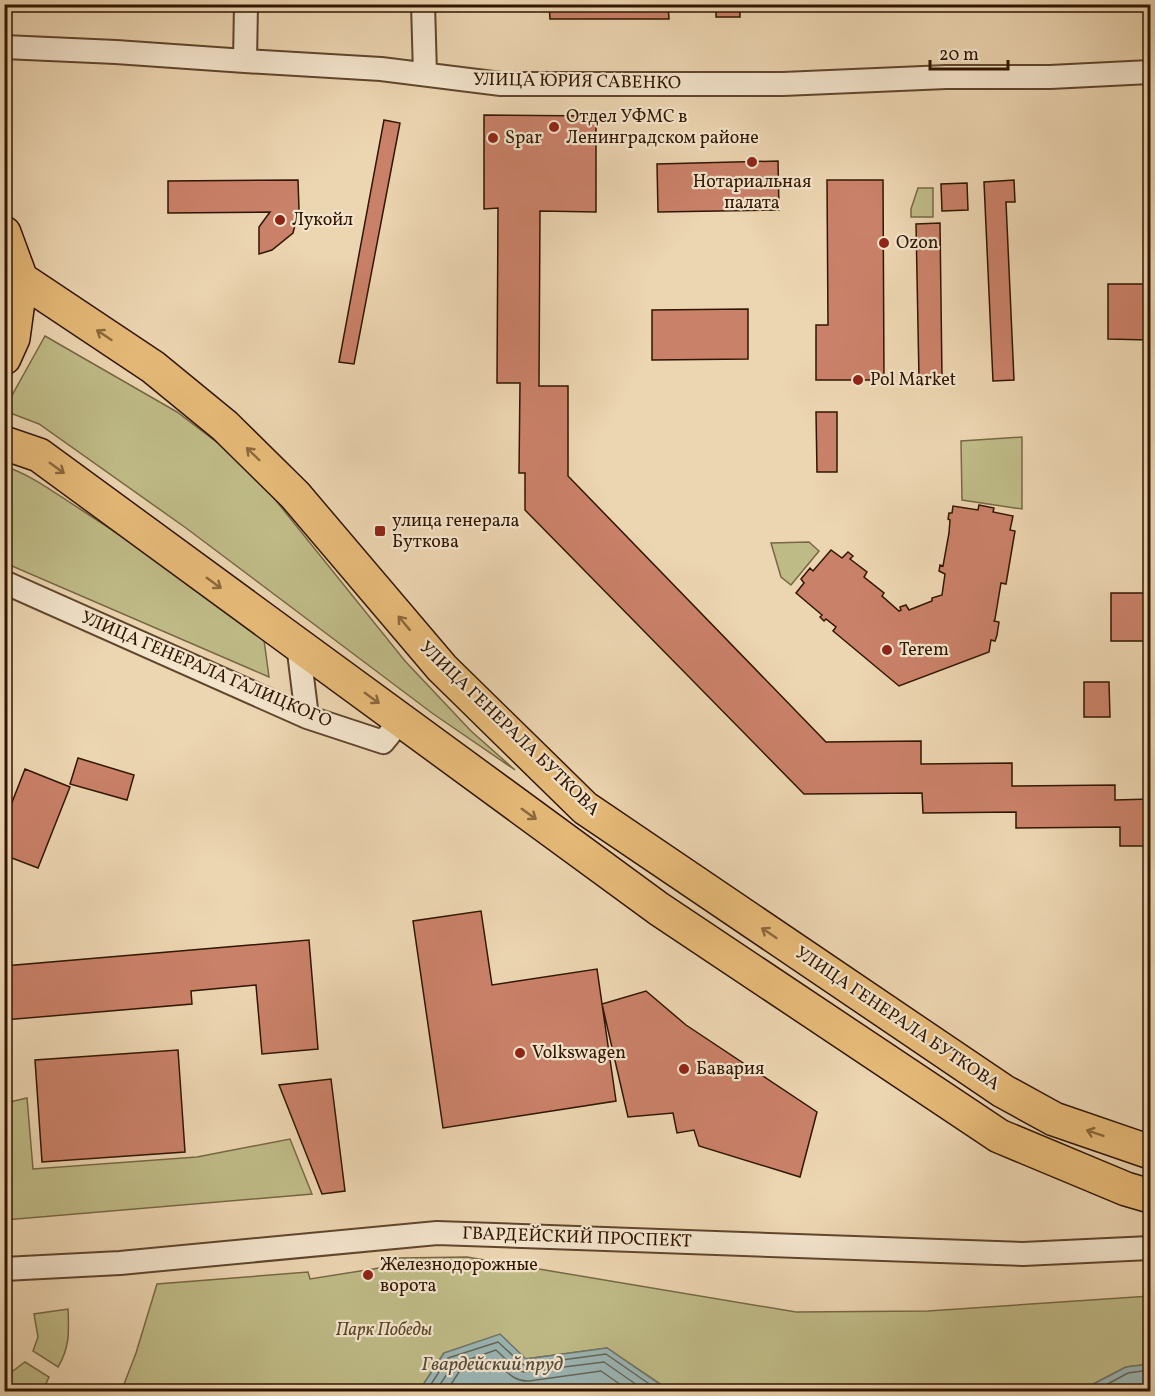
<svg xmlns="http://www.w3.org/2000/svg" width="1155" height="1396" viewBox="0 0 1155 1396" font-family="Vollkorn,serif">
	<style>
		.green { fill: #bfbb87; stroke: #786844; stroke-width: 1.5 }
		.water { fill: #9bb6b5; stroke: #71766d; stroke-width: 1.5 }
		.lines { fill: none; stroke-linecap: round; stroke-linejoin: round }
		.shore { stroke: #66665a; stroke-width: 1.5 }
		.building { fill: #ca8169; stroke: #311600; stroke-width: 1.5 }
		.street-casing { stroke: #60462c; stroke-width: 26 }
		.primary-casing { stroke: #311600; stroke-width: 36 }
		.street { stroke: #f3e4cc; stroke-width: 22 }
		.primary { stroke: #e6ba78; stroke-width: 33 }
		.oneway { stroke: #8c683c }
		.poi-dot { fill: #8f2418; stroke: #f3e4cc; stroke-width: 2 }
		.labels { text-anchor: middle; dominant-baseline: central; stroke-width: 4.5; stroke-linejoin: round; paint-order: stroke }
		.street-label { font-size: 18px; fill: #311600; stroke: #f3e4cc }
		.poi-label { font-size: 18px; fill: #311600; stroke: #f3e4cc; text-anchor: start }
		.park-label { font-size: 18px; font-style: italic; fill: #5c4828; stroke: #f3e4cc }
		.water-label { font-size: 20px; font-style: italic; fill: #564e3f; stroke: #f3e4cc }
	</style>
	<rect width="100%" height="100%" fill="#ecd5b1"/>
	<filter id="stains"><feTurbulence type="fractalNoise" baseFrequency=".00333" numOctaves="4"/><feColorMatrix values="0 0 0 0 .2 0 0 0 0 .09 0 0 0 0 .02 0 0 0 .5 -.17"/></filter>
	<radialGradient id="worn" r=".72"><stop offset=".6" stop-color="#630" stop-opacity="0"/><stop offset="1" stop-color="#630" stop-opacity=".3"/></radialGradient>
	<!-- green -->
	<path class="green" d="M 918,188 L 933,188 L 933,217 L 911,217 L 911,209 Z
		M 45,336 L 177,412 L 223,447 L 265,487 L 405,661 L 471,731 L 515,770 L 432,713 L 186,528 L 39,424 L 5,411 L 5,408 Z
		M 1022,437 L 1022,509 L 962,500 L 961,441 Z
		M 4,466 C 32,475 56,494 80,509 C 143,550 206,592 264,640 L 269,677 L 5,563 Z
		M 809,542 L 819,551 L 791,585 L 781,577 L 771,543 Z
		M 27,1098 L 33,1169 L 197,1157 L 290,1139 L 312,1194 L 5,1220 L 5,1103 Z
		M 467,1257 L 796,1312 L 928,1311 L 1150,1296 L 1150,1364 L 1126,1367 L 1080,1391 L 896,1392 L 885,1388 L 859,1392 L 687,1391 L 662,1385 L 607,1348 L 525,1359 L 444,1353 L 419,1391 L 319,1391 L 309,1385 L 281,1385 L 269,1392 L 121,1392 L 136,1353 L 157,1284 L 308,1272 L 310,1279 L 398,1265 L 399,1258 Z
		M 68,1309 C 69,1331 70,1347 58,1367 L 33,1351 L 38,1337 L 34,1314 Z
		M 25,1362 L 49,1377 L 43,1390 L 5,1391 L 5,1377 Z"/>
	<!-- water -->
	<path class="water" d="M 500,1334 L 526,1359 L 607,1348 L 661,1385 L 687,1391 L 419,1391 L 444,1353 Z
		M 1150,1364 L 1150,1391 L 1080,1391 L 1126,1367 Z
		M 281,1385 L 309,1385 L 319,1391 L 269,1391 Z"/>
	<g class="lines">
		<!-- shore -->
		<path class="shore" d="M 426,1392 L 448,1358 L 498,1342 L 521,1363 L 525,1365 L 606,1354 L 658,1390 L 663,1392
			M 435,1392 L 453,1365 L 496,1350 L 517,1370 L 524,1372 L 604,1362 L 647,1392
			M 446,1392 L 459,1372 L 494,1361 C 506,1369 512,1382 529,1381 L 601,1371 L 631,1392
			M 1093,1392 L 1128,1373 L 1150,1370"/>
	</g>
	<!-- building -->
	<path class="building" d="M 549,4 L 668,4 L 669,19 L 550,19 Z
		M 716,4 L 740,4 L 740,17 L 716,17 Z
		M 790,4 L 870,4 L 870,6 L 790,8 Z
		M 484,115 L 596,116 L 596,212 L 540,211 L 539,386 L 568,386 L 568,476 L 826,742 L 921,741 L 921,764 L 1012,763 L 1012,786 L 1115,785 L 1115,800 L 1150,799 L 1150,846 L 1120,846 L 1120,827 L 1016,828 L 1016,812 L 923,813 L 922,793 L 804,794 L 525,510 L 525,473 L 519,473 L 520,383 L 497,383 L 498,208 L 484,209 Z
		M 384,120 L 400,123 L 354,364 L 339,362 Z
		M 778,161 L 779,210 L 658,212 L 657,164 Z
		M 298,180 L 299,209 L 293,233 L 272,250 L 259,254 L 259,227 L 270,212 L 168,213 L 168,181 Z
		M 827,180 L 883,180 L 884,380 L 816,380 L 816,325 L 828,325 Z
		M 1014,180 L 1015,202 L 1006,202 L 1014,380 L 993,381 L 984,182 Z
		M 967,183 L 968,210 L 942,211 L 941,184 Z
		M 940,223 L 942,377 L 919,378 L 916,224 Z
		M 1108,284 L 1150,284 L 1150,340 L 1108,339 Z
		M 748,309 L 748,359 L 652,360 L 652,310 Z
		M 816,412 L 837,412 L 837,472 L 817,472 Z
		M 979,505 L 994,508 L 993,512 L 1013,516 L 1010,530 L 1015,531 L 1006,584 L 1001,583 L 995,619 L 994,621 L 999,622 L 997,635 L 995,641 L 991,640 L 989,652 L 899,686 L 833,631 L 836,627 L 826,619 L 824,621 L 820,617 L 822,615 L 796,593 L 804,583 L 801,579 L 810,568 L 813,571 L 831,550 L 842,558 L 848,552 L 853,556 L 850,559 L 867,572 L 864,577 L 884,593 L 882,596 L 899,611 L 901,610 L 900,607 L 906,605 L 909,610 L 932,601 L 932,598 L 942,595 L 945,574 L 939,571 L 940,565 L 943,566 L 949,533 L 950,520 L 948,519 L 949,513 L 952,513 L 953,506 L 978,510 Z
		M 1111,593 L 1150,593 L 1150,641 L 1111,641 Z
		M 1084,682 L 1109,682 L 1110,717 L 1084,717 Z
		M 78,758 L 134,775 L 127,800 L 70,784 Z
		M 25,769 L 70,787 L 38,868 L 4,855 L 4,823 Z
		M 481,911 L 492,985 L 597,969 L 616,1101 L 443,1128 L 413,921 Z
		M 309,940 L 318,1049 L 262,1054 L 256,985 L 191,991 L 192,1004 L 4,1020 L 4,966 Z
		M 646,991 L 686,1025 L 817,1112 L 800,1177 L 699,1146 L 694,1130 L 677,1133 L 673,1113 L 628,1117 L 602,1004 Z
		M 178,1050 L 185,1152 L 42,1162 L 35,1060 Z
		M 331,1079 L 345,1191 L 322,1194 L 279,1085 Z"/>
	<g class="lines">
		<!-- street casing -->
		<g class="street-casing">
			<path id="street" d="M 423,4 L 425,74
				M 4,47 L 116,52 L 245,61 L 381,69 L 501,84 L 783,84 L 946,77 L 1050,77 L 1150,72
				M 245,61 L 246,4
				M 4,582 L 307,717 L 383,742 L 401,720
				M 298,644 L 307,717
				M 4,1269 L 120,1263 L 437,1233 L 1023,1254 L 1150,1248"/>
		</g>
		<!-- primary casing -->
		<g class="primary-casing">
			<path id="primary" d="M 4,233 L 21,279 L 13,338 L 4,358
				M 21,279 L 153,367 L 225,426 L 295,495 L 442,668 L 585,808 L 1003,1091 L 1054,1119 L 1150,1152
				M 4,443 L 39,455 L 659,909 L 999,1136 L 1126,1189 L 1150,1196"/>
		</g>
		<!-- street -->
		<use href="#street" class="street"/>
		<!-- primary -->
		<use href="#primary" class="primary"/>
	</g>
	<!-- one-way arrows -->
	<defs><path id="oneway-shaft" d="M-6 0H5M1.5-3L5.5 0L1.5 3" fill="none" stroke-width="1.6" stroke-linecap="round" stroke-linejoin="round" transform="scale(1.5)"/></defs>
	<g class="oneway">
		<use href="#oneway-shaft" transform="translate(104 335) rotate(-146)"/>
		<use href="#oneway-shaft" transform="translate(253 454) rotate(-136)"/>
		<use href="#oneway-shaft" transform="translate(57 468) rotate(36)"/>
		<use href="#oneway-shaft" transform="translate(214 583) rotate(36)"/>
		<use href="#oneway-shaft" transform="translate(404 623) rotate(-130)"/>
		<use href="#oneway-shaft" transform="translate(372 698) rotate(36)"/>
		<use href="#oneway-shaft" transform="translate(529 814) rotate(36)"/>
		<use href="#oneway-shaft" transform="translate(769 933) rotate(-146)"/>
		<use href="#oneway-shaft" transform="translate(1095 1133) rotate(-161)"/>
	</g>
	<!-- markers -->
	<g class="poi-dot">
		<circle cx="554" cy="127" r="6"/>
		<circle cx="493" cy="138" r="6"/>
		<circle cx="752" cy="162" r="6"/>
		<circle cx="280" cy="220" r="6"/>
		<circle cx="884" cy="243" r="6"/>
		<circle cx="858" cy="380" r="6"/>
		<rect x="374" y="525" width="12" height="12" rx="3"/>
		<circle cx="887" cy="650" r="6"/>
		<circle cx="520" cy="1053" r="6"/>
		<circle cx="684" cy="1069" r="6"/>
		<circle cx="368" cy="1275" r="6"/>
	</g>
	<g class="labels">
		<!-- street labels -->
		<g class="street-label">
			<text transform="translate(577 82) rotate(1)">УЛИЦА ЮРИЯ САВЕНКО</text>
			<text transform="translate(206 670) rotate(23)">УЛИЦА ГЕНЕРАЛА ГАЛИЦКОГО</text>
			<text transform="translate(509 729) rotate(44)">УЛИЦА ГЕНЕРАЛА БУТКОВА</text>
			<text transform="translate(897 1019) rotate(34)">УЛИЦА ГЕНЕРАЛА БУТКОВА</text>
			<text transform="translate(577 1238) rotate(2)">ГВАРДЕЙСКИЙ ПРОСПЕКТ</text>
		</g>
		<!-- poi labels -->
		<g class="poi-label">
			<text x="566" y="117">Отдел УФМС в<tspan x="566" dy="21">Ленинградском районе</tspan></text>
			<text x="505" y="138">Spar</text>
			<text x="752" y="182" text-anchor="middle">Нотариальная<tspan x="752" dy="21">палата</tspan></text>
			<text x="292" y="220">Лукойл</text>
			<text x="896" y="243">Ozon</text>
			<text x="870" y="380">Pol Market</text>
			<text x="392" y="521">улица генерала<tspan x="392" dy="21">Буткова</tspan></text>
			<text x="899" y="650">Terem</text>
			<text x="532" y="1053">Volkswagen</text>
			<text x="696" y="1069">Бавария</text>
			<text x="380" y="1265">Железнодорожные<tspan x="380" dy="21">ворота</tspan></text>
		</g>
		<!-- park labels -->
		<g class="park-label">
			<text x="384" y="1330">Парк Победы</text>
		</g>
		<!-- water labels -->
		<g class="water-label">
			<text x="492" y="1365">Гвардейский пруд</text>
		</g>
	</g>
	<!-- margin -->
	<rect width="1155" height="1396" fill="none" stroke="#ecd5b1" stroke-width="24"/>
	<rect x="6" y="6" width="1143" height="1384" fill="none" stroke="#311600" stroke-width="3"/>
	<rect x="12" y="12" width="1131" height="1372" fill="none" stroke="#311600" stroke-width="1.5"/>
	<!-- scale -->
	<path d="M930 60v9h78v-9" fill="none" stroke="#311600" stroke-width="3"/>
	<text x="939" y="60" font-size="18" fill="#311600" stroke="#f3e4cc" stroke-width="4.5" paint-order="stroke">20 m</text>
	<rect width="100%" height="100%" filter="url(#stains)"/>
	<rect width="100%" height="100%" fill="url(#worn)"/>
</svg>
